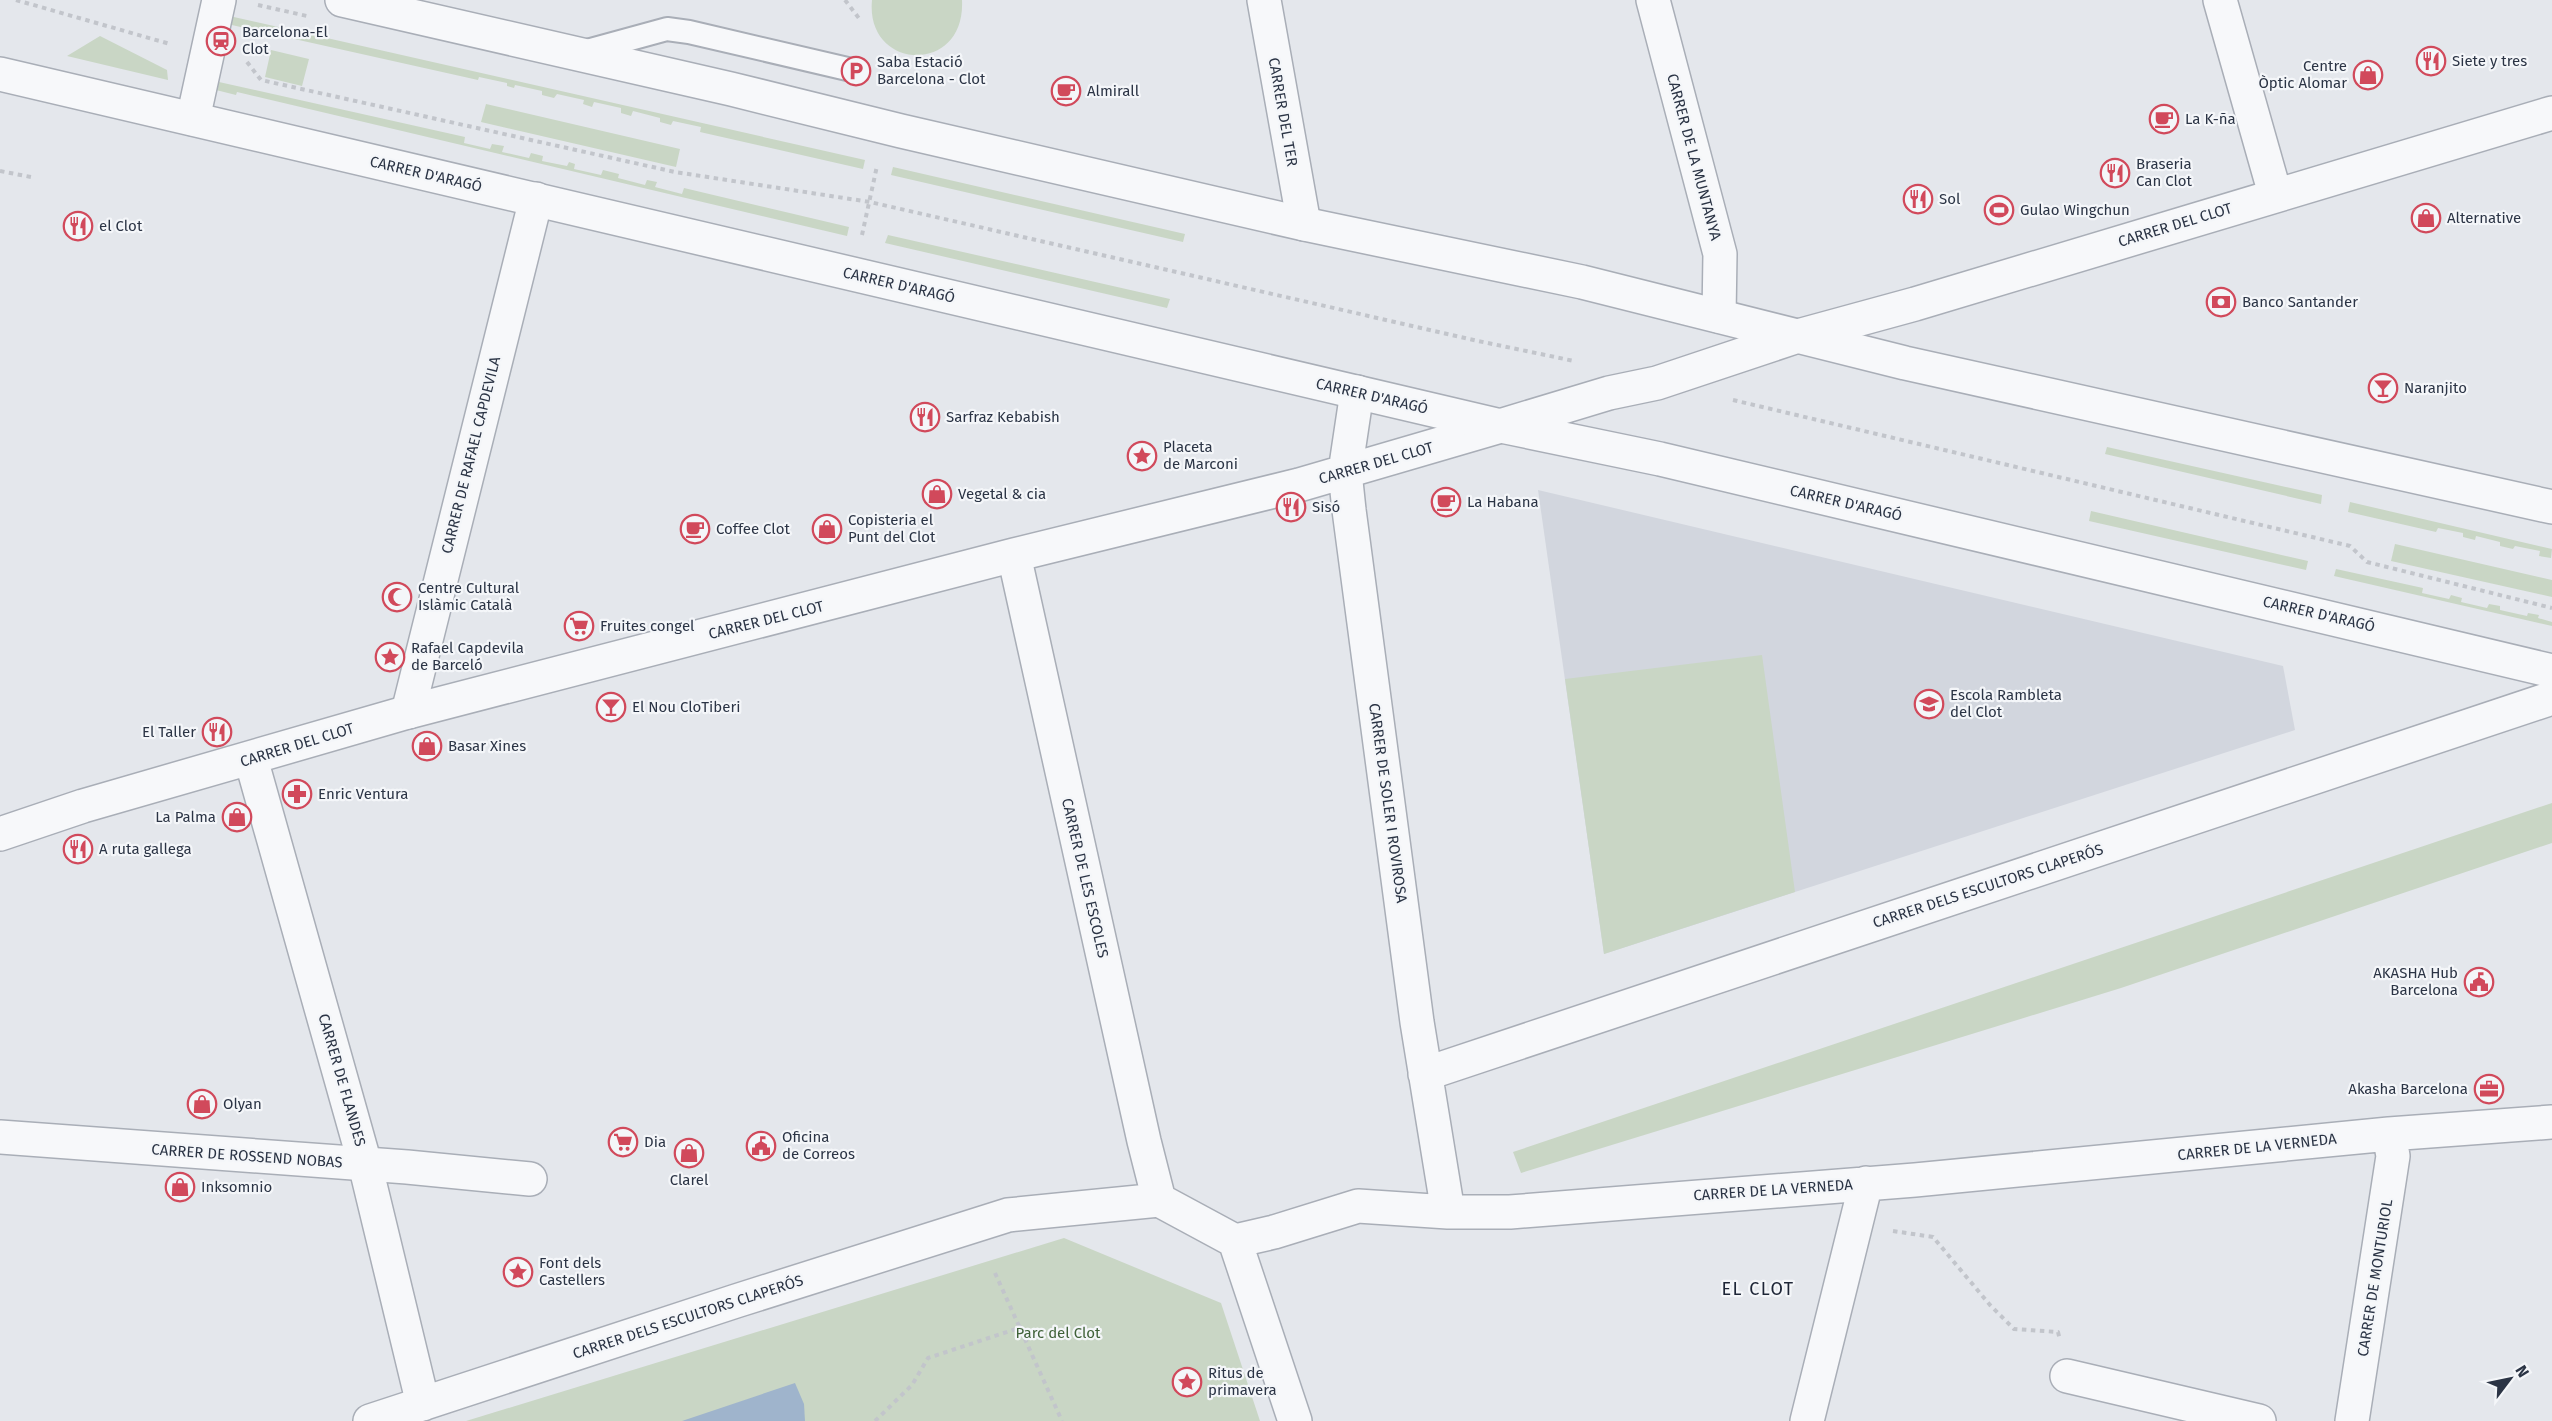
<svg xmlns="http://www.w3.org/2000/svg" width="2552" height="1421" viewBox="0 0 2552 1421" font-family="'Fira Sans',sans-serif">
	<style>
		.built { fill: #d2d6de }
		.green { fill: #c9d6c5 }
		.water { fill: #9fb4cc }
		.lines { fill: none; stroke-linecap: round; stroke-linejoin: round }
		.service-casing { stroke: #a9aeb7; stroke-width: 26 }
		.pedestrian-casing { stroke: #a9aeb7; stroke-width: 36 }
		.minor-casing { stroke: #a9aeb7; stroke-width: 36 }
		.tertiary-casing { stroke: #a9aeb7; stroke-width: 36 }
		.path { stroke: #c2c5cb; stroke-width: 4; stroke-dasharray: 4.5 4.5; stroke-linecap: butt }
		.service { stroke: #f7f8fa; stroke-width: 22 }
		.pedestrian { stroke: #f7f8fa; stroke-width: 33 }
		.minor { stroke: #f7f8fa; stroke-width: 33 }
		.tertiary { stroke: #f7f8fa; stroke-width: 33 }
		.labels { text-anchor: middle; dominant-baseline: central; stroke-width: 4.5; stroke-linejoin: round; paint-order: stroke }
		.poi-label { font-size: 15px; fill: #2b3445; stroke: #f4f6f9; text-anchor: start }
		.street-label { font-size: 15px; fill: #2b3445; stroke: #f4f6f9 }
		.park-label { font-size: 15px; fill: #3f6138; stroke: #f4f6f9 }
		.quarter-label { font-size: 18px; letter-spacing: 1.5px; fill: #1d2536; stroke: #f4f6f9 }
	</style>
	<rect width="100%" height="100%" fill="#e4e7ec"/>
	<!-- built -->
	<path class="built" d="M 1538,490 L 2283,666 L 2295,730 L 1604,954 Z"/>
	<!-- green -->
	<path class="green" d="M 872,0 L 962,0 C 966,76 865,71 872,0 Z
		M 225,15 L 865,160 L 863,169 L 700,132 L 701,127 L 673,121 L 671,125 L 660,122 L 660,118 L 633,111 L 631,116 L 621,113 L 621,108 L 594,102 L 592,107 L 583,104 L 584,100 L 557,94 L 554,98 L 542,95 L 542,91 L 515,85 L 514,88 L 507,86 L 507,83 L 479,77 L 478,80 L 223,23 Z
		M 100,36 L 167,70 L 168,80 L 67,56 Z
		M 271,50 L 309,59 L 302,86 L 265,77 Z
		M 210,80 L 465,137 L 464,143 L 490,149 L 492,144 L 504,146 L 502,152 L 529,158 L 531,153 L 543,156 L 542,161 L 567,166 L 569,162 L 575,164 L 574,169 L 601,175 L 603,170 L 619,174 L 618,178 L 645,185 L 647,180 L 657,182 L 655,187 L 682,194 L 684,188 L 849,227 L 847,236 L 237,92 L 236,95 L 208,88 Z
		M 486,104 L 680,149 L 676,167 L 481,122 Z
		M 893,167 L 1185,234 L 1183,242 L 891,175 Z
		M 888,235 L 1170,299 L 1167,308 L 885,243 Z
		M 2107,447 L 2322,495 L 2321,504 L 2105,454 Z
		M 2350,502 L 2552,549 L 2551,558 L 2539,556 L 2540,551 L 2515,546 L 2513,549 L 2500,546 L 2500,542 L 2476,536 L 2475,540 L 2463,537 L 2463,533 L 2438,528 L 2436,532 L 2348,512 Z
		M 2091,511 L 2308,561 L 2306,570 L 2089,521 Z
		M 2395,544 L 2552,580 L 2552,597 L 2391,561 Z
		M 2336,569 L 2423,588 L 2422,593 L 2449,599 L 2451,595 L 2462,598 L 2461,602 L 2487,608 L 2489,604 L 2500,606 L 2500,610 L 2527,616 L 2528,613 L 2539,615 L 2538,618 L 2552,622 L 2552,626 L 2334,576 Z
		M 1762,655 L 1795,892 L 1604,954 L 1565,679 Z
		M 2552,803 L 2552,843 L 2121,988 L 1521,1173 L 1513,1152 Z
		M 1064,1238 L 1221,1303 L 1260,1421 L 466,1421 Z"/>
	<!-- water -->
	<path class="water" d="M 795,1383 L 804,1404 L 805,1421 L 682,1421 Z"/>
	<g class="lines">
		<!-- service casing -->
		<g class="service-casing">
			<path id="service" d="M 583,52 L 667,29 L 689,32 L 856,71"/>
		</g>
		<!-- pedestrian casing -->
		<g class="pedestrian-casing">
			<path id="pedestrian" d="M 408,712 L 536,199
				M 0,1137 L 407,1167 L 530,1179"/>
		</g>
		<!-- minor casing -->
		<g class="minor-casing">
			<path id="minor" d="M 1264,0 L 1304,224
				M 1653,0 L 1720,254 L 1719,316
				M 2220,0 L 2275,194
				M 193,119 L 219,0
				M 1798,336 L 1915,304 L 2552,113
				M 1357,392 L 1345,472 L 1349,510 L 1417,1022 L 1448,1212
				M 1014,555 L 1144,1141 L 1159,1200
				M 251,759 L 365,1164 L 423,1404
				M 0,834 L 83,806 L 408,712 L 1014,555 L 1299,485 L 1501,426
				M 1425,1074 L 2552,698
				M 1235,1241 L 1295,1421
				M 2067,1376 L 2259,1421
				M 370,1421 L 736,1301 L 1008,1215 L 1159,1200 L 1235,1241 L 1274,1232 L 1358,1206 L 1448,1212 L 1510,1212 L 1915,1180 L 2389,1134 L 2552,1122
				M 1807,1421 L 1866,1183
				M 2352,1421 L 2393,1156 L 2389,1134"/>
		</g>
		<!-- tertiary casing -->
		<g class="tertiary-casing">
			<path id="tertiary" d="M 342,0 L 731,89 L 901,131 L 1304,224 L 1582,282 L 1905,363 L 2552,507
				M 0,74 L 1501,426 L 1660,459 L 2552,671
				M 1503,425 L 1609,393 L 1657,383 L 1798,336"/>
		</g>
		<!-- path -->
		<path class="path" d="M 16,0 L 170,44
			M 845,0 L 861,21
			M 258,5 L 307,16
			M 247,62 L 261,80 L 675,172 L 870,202 L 1478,341 L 1574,361
			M 0,171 L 31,177
			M 862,235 L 877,166
			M 1733,400 L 2350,546 L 2367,562 L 2552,608
			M 1893,1231 L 1933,1237 L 1990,1305 L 2014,1329 L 2058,1332 L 2060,1340
			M 995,1273 L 1062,1421
			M 875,1421 L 912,1385 L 928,1358 L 1022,1327"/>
		<!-- service -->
		<use href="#service" class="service"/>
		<!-- pedestrian -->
		<use href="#pedestrian" class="pedestrian"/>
		<!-- minor -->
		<use href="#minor" class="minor"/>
		<!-- tertiary -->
		<use href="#tertiary" class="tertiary"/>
	</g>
	<!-- icons -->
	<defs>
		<g id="station-ring" transform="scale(1.5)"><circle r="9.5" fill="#f4f6f9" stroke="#d1495b" stroke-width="1.5"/><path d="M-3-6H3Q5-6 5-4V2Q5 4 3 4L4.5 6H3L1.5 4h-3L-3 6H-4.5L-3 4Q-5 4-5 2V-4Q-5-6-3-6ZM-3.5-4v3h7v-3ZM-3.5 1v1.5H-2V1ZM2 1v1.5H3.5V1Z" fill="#d1495b"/></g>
		<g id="restaurant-ring" transform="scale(1.5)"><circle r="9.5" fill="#f4f6f9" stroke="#d1495b" stroke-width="1.5"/><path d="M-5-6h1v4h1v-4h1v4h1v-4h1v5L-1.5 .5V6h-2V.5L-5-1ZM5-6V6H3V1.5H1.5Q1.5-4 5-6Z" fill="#d1495b"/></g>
		<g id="parking-ring" transform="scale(1.5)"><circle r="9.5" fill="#f4f6f9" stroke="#d1495b" stroke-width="1.5"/><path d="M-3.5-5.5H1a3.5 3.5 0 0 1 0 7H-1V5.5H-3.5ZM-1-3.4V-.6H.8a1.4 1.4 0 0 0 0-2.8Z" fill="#d1495b"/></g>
		<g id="shop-ring" transform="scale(1.5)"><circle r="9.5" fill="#f4f6f9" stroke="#d1495b" stroke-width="1.5"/><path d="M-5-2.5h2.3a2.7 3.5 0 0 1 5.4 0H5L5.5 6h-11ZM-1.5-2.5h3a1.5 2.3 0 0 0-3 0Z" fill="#d1495b"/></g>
		<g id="cafe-ring" transform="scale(1.5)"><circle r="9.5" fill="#f4f6f9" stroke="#d1495b" stroke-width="1.5"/><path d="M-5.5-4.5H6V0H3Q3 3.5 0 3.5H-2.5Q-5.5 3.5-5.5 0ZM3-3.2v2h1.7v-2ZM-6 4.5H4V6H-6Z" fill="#d1495b"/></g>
		<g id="stadium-ring" transform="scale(1.5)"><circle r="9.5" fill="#f4f6f9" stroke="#d1495b" stroke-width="1.5"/><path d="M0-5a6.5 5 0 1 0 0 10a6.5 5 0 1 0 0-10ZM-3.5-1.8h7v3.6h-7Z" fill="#d1495b"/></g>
		<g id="bank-ring" transform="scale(1.5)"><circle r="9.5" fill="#f4f6f9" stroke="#d1495b" stroke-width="1.5"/><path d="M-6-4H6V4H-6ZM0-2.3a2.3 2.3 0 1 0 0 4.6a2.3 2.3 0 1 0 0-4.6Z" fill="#d1495b"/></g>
		<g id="bar-ring" transform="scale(1.5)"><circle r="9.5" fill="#f4f6f9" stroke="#d1495b" stroke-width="1.5"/><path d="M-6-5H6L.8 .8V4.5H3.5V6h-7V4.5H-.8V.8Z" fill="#d1495b"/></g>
		<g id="sight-ring" transform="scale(1.5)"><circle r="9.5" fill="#f4f6f9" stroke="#d1495b" stroke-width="1.5"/><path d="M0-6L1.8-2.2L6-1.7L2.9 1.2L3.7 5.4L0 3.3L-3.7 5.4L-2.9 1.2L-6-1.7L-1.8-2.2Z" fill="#d1495b"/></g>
		<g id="mosque-ring" transform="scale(1.5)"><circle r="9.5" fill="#f4f6f9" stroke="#d1495b" stroke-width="1.5"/><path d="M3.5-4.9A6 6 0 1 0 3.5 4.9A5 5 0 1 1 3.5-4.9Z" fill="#d1495b"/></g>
		<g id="supermarket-ring" transform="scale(1.5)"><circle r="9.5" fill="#f4f6f9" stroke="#d1495b" stroke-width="1.5"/><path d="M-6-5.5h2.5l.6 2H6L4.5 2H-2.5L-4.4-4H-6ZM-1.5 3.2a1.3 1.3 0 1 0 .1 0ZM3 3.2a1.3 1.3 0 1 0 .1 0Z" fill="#d1495b"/></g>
		<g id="school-ring" transform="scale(1.5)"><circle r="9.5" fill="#f4f6f9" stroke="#d1495b" stroke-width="1.5"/><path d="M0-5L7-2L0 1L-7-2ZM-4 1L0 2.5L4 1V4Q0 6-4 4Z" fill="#d1495b"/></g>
		<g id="pharmacy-ring" transform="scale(1.5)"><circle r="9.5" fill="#f4f6f9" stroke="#d1495b" stroke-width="1.5"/><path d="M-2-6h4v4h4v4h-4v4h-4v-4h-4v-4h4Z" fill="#d1495b"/></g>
		<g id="civic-ring" transform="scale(1.5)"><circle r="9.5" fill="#f4f6f9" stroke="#d1495b" stroke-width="1.5"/><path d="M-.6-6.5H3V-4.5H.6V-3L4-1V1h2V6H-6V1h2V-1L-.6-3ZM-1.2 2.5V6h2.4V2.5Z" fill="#d1495b"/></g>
		<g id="office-ring" transform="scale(1.5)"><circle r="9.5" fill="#f4f6f9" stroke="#d1495b" stroke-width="1.5"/><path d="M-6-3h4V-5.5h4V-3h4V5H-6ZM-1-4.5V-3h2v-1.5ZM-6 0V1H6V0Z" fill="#d1495b"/></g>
	</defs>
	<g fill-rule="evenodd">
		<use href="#station-ring" x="221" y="41"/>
		<use href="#restaurant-ring" x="2431" y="61"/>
		<use href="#parking-ring" x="856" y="71"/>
		<use href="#shop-ring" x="2368" y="75"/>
		<use href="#cafe-ring" x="1066" y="91"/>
		<use href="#cafe-ring" x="2164" y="119"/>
		<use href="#restaurant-ring" x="2115" y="173"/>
		<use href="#restaurant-ring" x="1918" y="199"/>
		<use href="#stadium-ring" x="1999" y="210"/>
		<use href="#shop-ring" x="2426" y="218"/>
		<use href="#restaurant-ring" x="78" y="226"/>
		<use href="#bank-ring" x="2221" y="302"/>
		<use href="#bar-ring" x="2383" y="388"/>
		<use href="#restaurant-ring" x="925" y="417"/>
		<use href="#sight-ring" x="1142" y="456"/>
		<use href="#shop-ring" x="937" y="494"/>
		<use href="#cafe-ring" x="1446" y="502"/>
		<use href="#restaurant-ring" x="1291" y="507"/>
		<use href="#cafe-ring" x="695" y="529"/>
		<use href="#shop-ring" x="827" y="529"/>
		<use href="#mosque-ring" x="397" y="597"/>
		<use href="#supermarket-ring" x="579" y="626"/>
		<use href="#sight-ring" x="390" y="657"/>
		<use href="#school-ring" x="1929" y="704"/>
		<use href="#bar-ring" x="611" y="707"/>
		<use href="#restaurant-ring" x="217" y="732"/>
		<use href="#shop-ring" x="427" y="746"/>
		<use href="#pharmacy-ring" x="297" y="794"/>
		<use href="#shop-ring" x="237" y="817"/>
		<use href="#restaurant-ring" x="78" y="849"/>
		<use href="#civic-ring" x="2479" y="982"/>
		<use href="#office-ring" x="2489" y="1089"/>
		<use href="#shop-ring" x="202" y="1104"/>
		<use href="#supermarket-ring" x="623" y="1142"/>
		<use href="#civic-ring" x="761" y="1146"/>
		<use href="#shop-ring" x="689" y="1153"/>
		<use href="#shop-ring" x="180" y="1187"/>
		<use href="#sight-ring" x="518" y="1272"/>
		<use href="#sight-ring" x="1187" y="1382"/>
	</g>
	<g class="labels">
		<!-- poi labels -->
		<g class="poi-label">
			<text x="242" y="32">Barcelona-El<tspan x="242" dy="17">Clot</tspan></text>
			<text x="2452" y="61">Siete y tres</text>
			<text x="877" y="62">Saba Estació<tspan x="877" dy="17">Barcelona - Clot</tspan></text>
			<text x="2347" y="66" text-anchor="end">Centre<tspan x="2347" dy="17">Òptic Alomar</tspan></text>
			<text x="1087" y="91">Almirall</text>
			<text x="2185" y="119">La K-ña</text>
			<text x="2136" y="164">Braseria<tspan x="2136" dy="17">Can Clot</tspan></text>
			<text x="1939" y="199">Sol</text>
			<text x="2020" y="210">Gulao Wingchun</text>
			<text x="2447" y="218">Alternative</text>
			<text x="99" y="226">el Clot</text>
			<text x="2242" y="302">Banco Santander</text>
			<text x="2404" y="388">Naranjito</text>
			<text x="946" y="417">Sarfraz Kebabish</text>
			<text x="1163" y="447">Placeta<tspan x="1163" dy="17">de Marconi</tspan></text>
			<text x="958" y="494">Vegetal &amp; cia</text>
			<text x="1467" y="502">La Habana</text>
			<text x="1312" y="507">Sisó</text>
			<text x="848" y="520">Copisteria el<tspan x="848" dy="17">Punt del Clot</tspan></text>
			<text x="716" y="529">Coffee Clot</text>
			<text x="418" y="588">Centre Cultural<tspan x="418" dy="17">Islàmic Català</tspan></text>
			<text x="600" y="626">Fruites congel</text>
			<text x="411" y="648">Rafael Capdevila<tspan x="411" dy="17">de Barceló</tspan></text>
			<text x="1950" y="695">Escola Rambleta<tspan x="1950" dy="17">del Clot</tspan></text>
			<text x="632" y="707">El Nou CloTiberi</text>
			<text x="196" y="732" text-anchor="end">El Taller</text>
			<text x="448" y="746">Basar Xines</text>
			<text x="318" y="794">Enric Ventura</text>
			<text x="216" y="817" text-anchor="end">La Palma</text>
			<text x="99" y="849">A ruta gallega</text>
			<text x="2458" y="973" text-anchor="end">AKASHA Hub<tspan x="2458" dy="17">Barcelona</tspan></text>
			<text x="2468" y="1089" text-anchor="end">Akasha Barcelona</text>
			<text x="223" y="1104">Olyan</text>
			<text x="782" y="1137">Oficina<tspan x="782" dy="17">de Correos</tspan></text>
			<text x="644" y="1142">Dia</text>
			<text x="689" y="1180" text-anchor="middle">Clarel</text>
			<text x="201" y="1187">Inksomnio</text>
			<text x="539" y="1263">Font dels<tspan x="539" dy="17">Castellers</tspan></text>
			<text x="1208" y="1373">Ritus de<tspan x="1208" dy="17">primavera</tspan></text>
		</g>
		<!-- street labels -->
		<g class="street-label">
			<text transform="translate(1283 112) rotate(80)">CARRER DEL TER</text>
			<text transform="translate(1694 157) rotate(75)">CARRER DE LA MUNTANYA</text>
			<text transform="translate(426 174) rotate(13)">CARRER D'ARAGÓ</text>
			<text transform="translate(2175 225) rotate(-17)">CARRER DEL CLOT</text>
			<text transform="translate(899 285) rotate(13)">CARRER D'ARAGÓ</text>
			<text transform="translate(1372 396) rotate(13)">CARRER D'ARAGÓ</text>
			<text transform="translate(471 455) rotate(-76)">CARRER DE RAFAEL CAPDEVILA</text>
			<text transform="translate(1376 463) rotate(-16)">CARRER DEL CLOT</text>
			<text transform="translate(1846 503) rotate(13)">CARRER D'ARAGÓ</text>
			<text transform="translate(2319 614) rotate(13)">CARRER D'ARAGÓ</text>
			<text transform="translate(766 620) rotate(-14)">CARRER DEL CLOT</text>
			<text transform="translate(297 745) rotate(-17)">CARRER DEL CLOT</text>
			<text transform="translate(1388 803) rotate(82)">CARRER DE SOLER I ROVIROSA</text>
			<text transform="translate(1085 878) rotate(77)">CARRER DE LES ESCOLES</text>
			<text transform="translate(1988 886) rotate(-18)">CARRER DELS ESCULTORS CLAPERÓS</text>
			<text transform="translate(342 1080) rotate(74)">CARRER DE FLANDES</text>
			<text transform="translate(2257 1147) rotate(-6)">CARRER DE LA VERNEDA</text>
			<text transform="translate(247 1156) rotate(4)">CARRER DE ROSSEND NOBAS</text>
			<text transform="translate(1773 1190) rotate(-4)">CARRER DE LA VERNEDA</text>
			<text transform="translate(2375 1278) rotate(-81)">CARRER DE MONTURIOL</text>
			<text transform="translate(688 1317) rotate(-18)">CARRER DELS ESCULTORS CLAPERÓS</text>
		</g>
		<!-- park labels -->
		<g class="park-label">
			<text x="1058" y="1333">Parc del Clot</text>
		</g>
		<!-- quarter labels -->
		<g class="quarter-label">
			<text x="1758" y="1289">EL CLOT</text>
		</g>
	</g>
	<!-- north arrow -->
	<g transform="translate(2510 1379) rotate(58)" stroke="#f4f6f9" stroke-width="4.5" paint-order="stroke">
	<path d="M0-4.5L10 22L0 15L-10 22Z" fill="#2b3445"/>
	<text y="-9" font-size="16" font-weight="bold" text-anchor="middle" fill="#2b3445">N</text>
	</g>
</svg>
